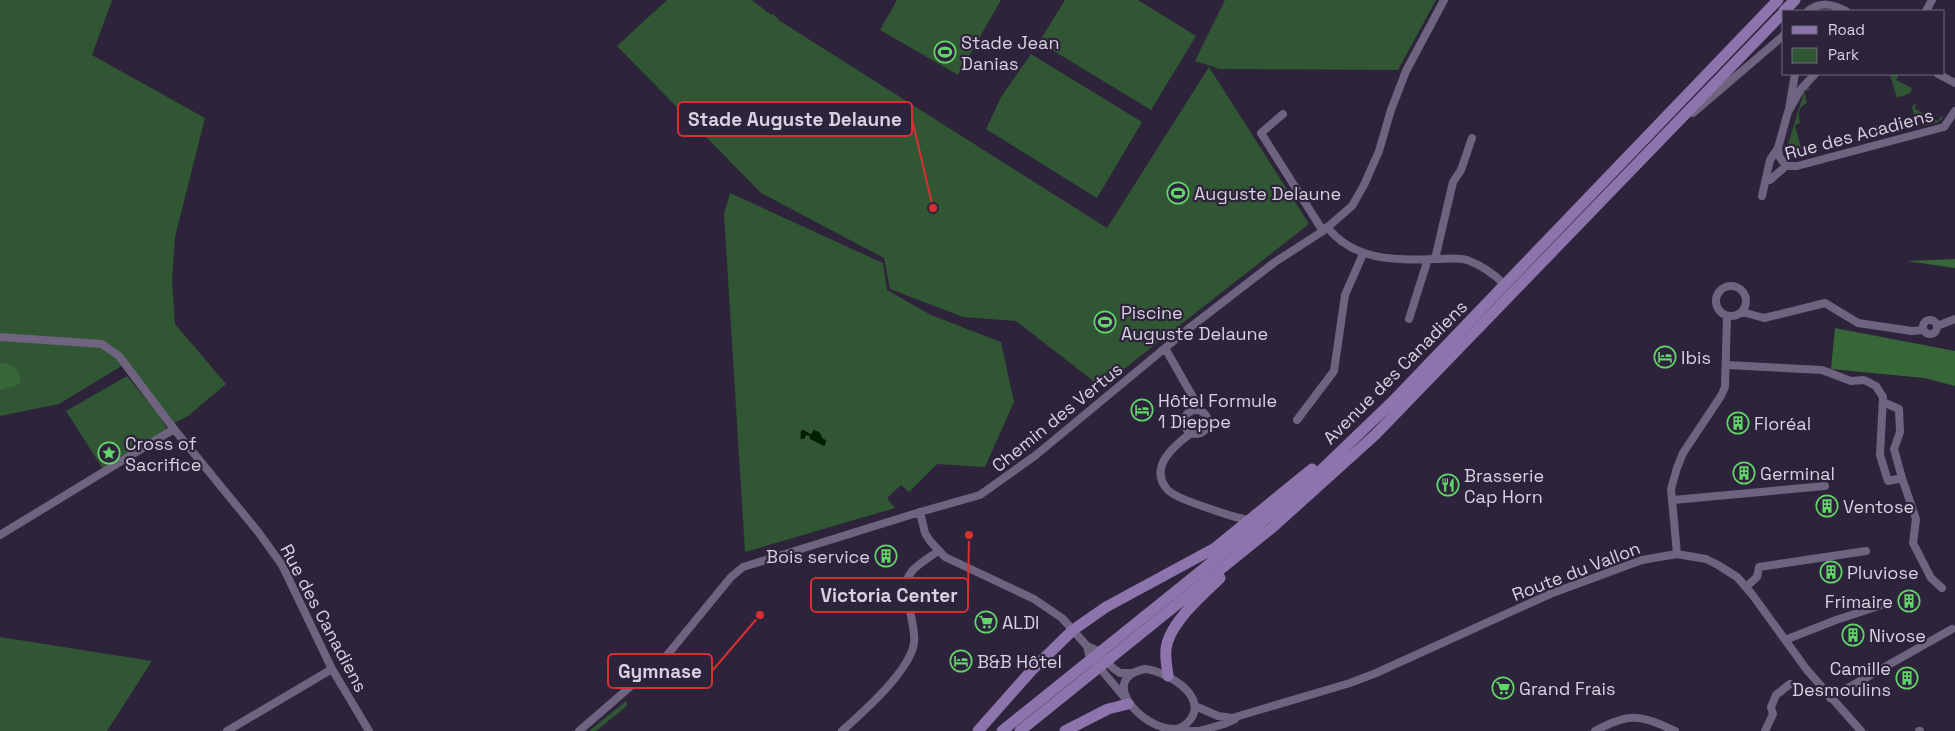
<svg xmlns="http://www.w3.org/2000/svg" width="1955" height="731" viewBox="0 0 1955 731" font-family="'Space Grotesk',sans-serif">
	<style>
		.green { fill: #315633 }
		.forest { fill: #376639 }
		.water { fill: #002002; stroke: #405545 }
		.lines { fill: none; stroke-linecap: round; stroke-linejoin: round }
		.minor { stroke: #6f647f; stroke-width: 8 }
		.primary { stroke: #8c75ad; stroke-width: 11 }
		.labels { text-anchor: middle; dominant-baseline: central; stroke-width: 4.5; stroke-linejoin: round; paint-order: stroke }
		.poi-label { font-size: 18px; fill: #d7d1e1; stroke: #2d233a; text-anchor: start }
		.street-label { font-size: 18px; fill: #d7d1e1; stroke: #2d233a }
		.leader { fill: none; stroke: #d63031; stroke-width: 2 }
		.callout-dot { fill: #d63031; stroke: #2d233a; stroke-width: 2 }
		.callout { fill: #2d233a; stroke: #d63031; stroke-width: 2 }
		.callout-label { font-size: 19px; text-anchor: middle; font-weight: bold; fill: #d7d1e1 }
	</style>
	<rect width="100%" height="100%" fill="#2d233a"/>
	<!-- green -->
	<path class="green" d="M 0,0 L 112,0 L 92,55 L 205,118 L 175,237 L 172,281 L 175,324 L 226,384 L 188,416 L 174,423 L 128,362 L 59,404 L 0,416 Z
		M 667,0 L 752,0 L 771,15 L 773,14 L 780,21 L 1107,228 L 1209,67 L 1309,224 L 1101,387 L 1016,321 L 963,317 L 890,289 L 884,258 L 761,193 L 617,46 Z
		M 897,0 L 1001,0 L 958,75 L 880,30 Z
		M 1065,0 L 1138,0 L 1196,36 L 1151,110 L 1039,42 Z
		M 1225,0 L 1436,0 L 1398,70 L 1220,69 L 1195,61 Z
		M 1031,54 L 1142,122 L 1097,198 L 986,129 L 1001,97 Z
		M 1895,74 L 1899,75 L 1896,80 L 1912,88 L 1910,93 L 1897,98 L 1890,75 Z
		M 1808,86 L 1810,89 L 1804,91 L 1807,103 C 1798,107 1798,114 1800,123 L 1795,125 L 1803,157 L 1794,159 L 1786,151 L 1803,95 L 1802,93 Z
		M 1916,103 L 1915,109 L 1938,121 L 1941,116 L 1943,118 L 1938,122 L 1923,126 L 1920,114 L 1914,116 L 1912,107 Z
		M 730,193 L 883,263 L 887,290 L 931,315 L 1001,342 L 1014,402 L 985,467 L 937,464 L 909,492 L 901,485 L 887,498 L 895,508 L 745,552 L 724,214 Z
		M 127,376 L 158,414 L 167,429 L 103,469 L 66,411 Z
		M 0,637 L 152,661 L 107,731 L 0,731 Z
		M 626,701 L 627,706 L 596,731 L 589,731 Z"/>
	<!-- forest -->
	<path class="forest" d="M 1955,259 L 1955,268 L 1907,261 Z
		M 1835,328 L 1955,351 L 1955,386 L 1924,378 L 1831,369 Z
		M 0,363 C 12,363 19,367 21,380 L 18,385 L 0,390 Z"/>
	<!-- water -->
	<path class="water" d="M 803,429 L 811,434 L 813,429 L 820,432 L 823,438 L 827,440 L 825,447 L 809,439 L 809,436 L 806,436 L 805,439 L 800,440 L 800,431 Z"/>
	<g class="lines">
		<!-- minor -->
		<path class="minor" d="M 1808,11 C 1821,1 1833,4 1846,11
			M 1926,11 L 1932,0
			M 1938,74 L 1955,83
			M 1789,109 L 1795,74
			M 1693,113 L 1784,35
			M 1283,114 L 1261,133 L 1323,231
			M 1786,166 L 1779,156 L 1778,148 L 1788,112 L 1801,89 L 1815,74
			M 1767,180 L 1770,180 L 1786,166 L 1797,166 L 1944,127 L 1955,111
			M 1762,196 L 1770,160 L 1778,148
			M 1327,227 C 1355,262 1396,260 1436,259 C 1445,259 1458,257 1467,260 C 1481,265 1494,274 1505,285
			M 1435,259 L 1453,182 L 1461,170 L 1472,138
			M1716 301a15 15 0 1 1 30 0a15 15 0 1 1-30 0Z
			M 1742,312 L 1764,318 L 1825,303 L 1858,323 L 1912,331 L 1923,330
			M 1409,319 L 1428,259
			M1923 327a7 7 0 1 1 14 0a7 7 0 1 1-14 0Z
			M 1937,326 L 1955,319
			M 0,337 L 102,344 L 119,356 L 174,429 L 259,533 L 282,565 L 332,669 L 369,731
			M 1165,348 L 1194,399 L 1197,409
			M 1726,365 L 1822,370 L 1851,381 L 1864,380 L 1876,386 L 1883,397 L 1880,455 L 1888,481 L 1902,478 L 1916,519 L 1913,543 L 1931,578 L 1942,588
			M 1883,402 L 1899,409 L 1900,432 L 1894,449 L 1902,478
			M1184 422a12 12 0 1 1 24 0a12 12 0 1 1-24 0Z
			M 1297,420 L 1334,371 L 1345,295 L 1363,254
			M 1191,433 C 1175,445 1148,467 1167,489 C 1172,496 1196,504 1205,507 C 1220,512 1234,518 1250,520
			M 1673,500 L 1825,486
			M 920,512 L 925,533 L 930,541 L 945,557 L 1034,599 L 1062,618 L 1087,646 L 1096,650 L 1113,668 L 1120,673 L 1133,673
			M 0,535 L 174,429
			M 1677,554 L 1671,489 L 1677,468 L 1683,453 L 1721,396 L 1725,387 L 1727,316
			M 1746,587 L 1757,577 L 1759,567 L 1866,551
			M 1786,641 L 1790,638 L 1836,620 L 1885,604
			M 1087,646 L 1089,655 L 1125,698
			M 1145,669 C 1165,671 1209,695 1190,720 C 1186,725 1180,729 1174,729 C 1141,729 1097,678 1145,669 Z
			M 1830,698 L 1952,629
			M 1195,706 L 1218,716 L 1232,718 L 1350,683 L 1376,673 L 1550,594 L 1642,560 L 1677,554 L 1706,559 L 1718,565 L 1737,577 L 1751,593 L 1807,670 L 1861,731
			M 1178,730 L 1199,731
			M 227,731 L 332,669
			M 579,731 L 668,654 L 731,577 L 743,567 L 920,512 L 980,495 L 1036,455 L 1188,329 L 1275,262 L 1323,231 L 1352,206 L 1364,185 L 1379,151 L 1391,110 L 1406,71 L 1444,0
			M 842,731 C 863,712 910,671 914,643 C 916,629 908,605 905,590 C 906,568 923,563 938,551
			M 1199,731 L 1224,724 L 1235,719
			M 1595,731 C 1630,712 1640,715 1675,731
			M 1765,731 L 1773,714 L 1771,707 L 1776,695 L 1790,684
			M 1919,731 L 1920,731"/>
		<!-- primary -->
		<path class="primary" d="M 1784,11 L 1795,0
			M 1168,676 C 1167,667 1165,658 1166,649 C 1169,623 1203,595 1220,578
			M 978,731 L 1032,670 L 1073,630 L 1106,607 L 1215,548 L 1312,469
			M 1002,731 L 1258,525 L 1315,476 L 1392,402 L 1778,0
			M 1020,731 L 1273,527 L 1375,435 L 1784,12
			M 1065,731 L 1108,709 L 1128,704"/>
	</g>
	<!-- icons -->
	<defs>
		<g id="stadium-ring" transform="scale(1.125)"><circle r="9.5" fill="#2d233a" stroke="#62d469" stroke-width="1.5"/><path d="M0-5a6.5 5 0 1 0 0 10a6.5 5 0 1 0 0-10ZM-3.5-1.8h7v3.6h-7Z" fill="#62d469"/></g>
		<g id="hotel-ring" transform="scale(1.125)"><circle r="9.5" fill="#2d233a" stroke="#62d469" stroke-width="1.5"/><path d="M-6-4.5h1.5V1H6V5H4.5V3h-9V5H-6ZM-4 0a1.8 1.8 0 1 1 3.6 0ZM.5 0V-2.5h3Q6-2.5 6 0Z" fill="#62d469"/></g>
		<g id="building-ring" transform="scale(1.125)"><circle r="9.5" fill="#2d233a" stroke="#62d469" stroke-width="1.5"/><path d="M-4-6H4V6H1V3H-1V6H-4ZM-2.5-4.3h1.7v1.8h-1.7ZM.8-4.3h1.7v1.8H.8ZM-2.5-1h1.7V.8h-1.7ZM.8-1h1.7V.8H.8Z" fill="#62d469"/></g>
		<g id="sight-ring" transform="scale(1.125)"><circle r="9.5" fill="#2d233a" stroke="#62d469" stroke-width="1.5"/><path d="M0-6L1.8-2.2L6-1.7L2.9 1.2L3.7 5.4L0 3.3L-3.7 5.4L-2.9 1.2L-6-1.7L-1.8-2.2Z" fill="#62d469"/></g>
		<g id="restaurant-ring" transform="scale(1.125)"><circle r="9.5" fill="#2d233a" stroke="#62d469" stroke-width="1.5"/><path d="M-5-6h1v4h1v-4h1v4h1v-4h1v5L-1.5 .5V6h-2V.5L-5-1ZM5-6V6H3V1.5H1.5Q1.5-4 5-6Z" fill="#62d469"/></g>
		<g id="supermarket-ring" transform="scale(1.125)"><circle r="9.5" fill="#2d233a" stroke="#62d469" stroke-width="1.5"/><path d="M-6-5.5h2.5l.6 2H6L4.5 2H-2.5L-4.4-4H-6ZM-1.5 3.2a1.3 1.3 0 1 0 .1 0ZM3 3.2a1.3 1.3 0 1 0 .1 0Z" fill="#62d469"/></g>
	</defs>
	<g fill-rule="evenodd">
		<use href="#stadium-ring" x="945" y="52"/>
		<use href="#stadium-ring" x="1178" y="193"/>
		<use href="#stadium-ring" x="1105" y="322"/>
		<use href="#hotel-ring" x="1665" y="357"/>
		<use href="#hotel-ring" x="1142" y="410"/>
		<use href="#building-ring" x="1738" y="423"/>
		<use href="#sight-ring" x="109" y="453"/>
		<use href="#building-ring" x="1744" y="473"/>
		<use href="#restaurant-ring" x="1448" y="485"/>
		<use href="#building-ring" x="1827" y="506"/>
		<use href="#building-ring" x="886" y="556"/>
		<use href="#building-ring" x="1831" y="572"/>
		<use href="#building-ring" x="1909" y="601"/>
		<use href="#supermarket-ring" x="986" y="622"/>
		<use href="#building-ring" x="1853" y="635"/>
		<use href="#hotel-ring" x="961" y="661"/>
		<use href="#building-ring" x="1907" y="678"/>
		<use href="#supermarket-ring" x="1503" y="688"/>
	</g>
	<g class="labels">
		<!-- poi labels -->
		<g class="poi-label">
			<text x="961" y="42">Stade Jean<tspan x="961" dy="21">Danias</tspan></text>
			<text x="1194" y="193">Auguste Delaune</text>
			<text x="1121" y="312">Piscine<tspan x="1121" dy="21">Auguste Delaune</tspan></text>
			<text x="1681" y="357">Ibis</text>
			<text x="1158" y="400">Hôtel Formule<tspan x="1158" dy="21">1 Dieppe</tspan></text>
			<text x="1754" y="423">Floréal</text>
			<text x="125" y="443">Cross of<tspan x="125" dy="21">Sacrifice</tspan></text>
			<text x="1760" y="473">Germinal</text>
			<text x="1464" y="475">Brasserie<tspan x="1464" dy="21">Cap Horn</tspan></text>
			<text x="1843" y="506">Ventose</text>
			<text x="870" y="556" text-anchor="end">Bois service</text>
			<text x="1847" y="572">Pluviose</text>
			<text x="1893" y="601" text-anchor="end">Frimaire</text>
			<text x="1002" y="622">ALDI</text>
			<text x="1869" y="635">Nivose</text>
			<text x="977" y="661">B&amp;B Hôtel</text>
			<text x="1891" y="668" text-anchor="end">Camille<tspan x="1891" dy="21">Desmoulins</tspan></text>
			<text x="1519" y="688">Grand Frais</text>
		</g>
		<!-- street labels -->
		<g class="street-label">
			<text transform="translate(1859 134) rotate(-15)">Rue des Acadiens</text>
			<text transform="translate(1395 372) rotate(-45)">Avenue des Canadiens</text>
			<text transform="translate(1057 417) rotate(-39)">Chemin des Vertus</text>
			<text transform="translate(1576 571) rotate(-21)">Route du Vallon</text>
			<text transform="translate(324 618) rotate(62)">Rue des Canadiens</text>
		</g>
	</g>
	<!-- callouts -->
	<path class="leader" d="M933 208L912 119M969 535L968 595M760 615L712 671"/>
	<g class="callout-dot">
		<circle cx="933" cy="208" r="5"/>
		<circle cx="969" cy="535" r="5"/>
		<circle cx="760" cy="615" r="5"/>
	</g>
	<g class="callout">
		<rect x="678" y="102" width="234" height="34" rx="5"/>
		<rect x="811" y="578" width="157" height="34" rx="5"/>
		<rect x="608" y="654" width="104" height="34" rx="5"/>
	</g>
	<g class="callout-label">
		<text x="795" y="126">Stade Auguste Delaune</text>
		<text x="889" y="602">Victoria Center</text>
		<text x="660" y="678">Gymnase</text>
	</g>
	<!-- legend -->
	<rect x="1782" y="10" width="162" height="65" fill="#2d233a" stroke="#71697d"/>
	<rect x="1792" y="26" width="25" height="8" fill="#8c75ad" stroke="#71697d"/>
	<text x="1828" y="35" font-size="15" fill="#d7d1e1">Road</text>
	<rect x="1792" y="48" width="25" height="15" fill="#315633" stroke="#71697d"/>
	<text x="1828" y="60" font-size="15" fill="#d7d1e1">Park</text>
</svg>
